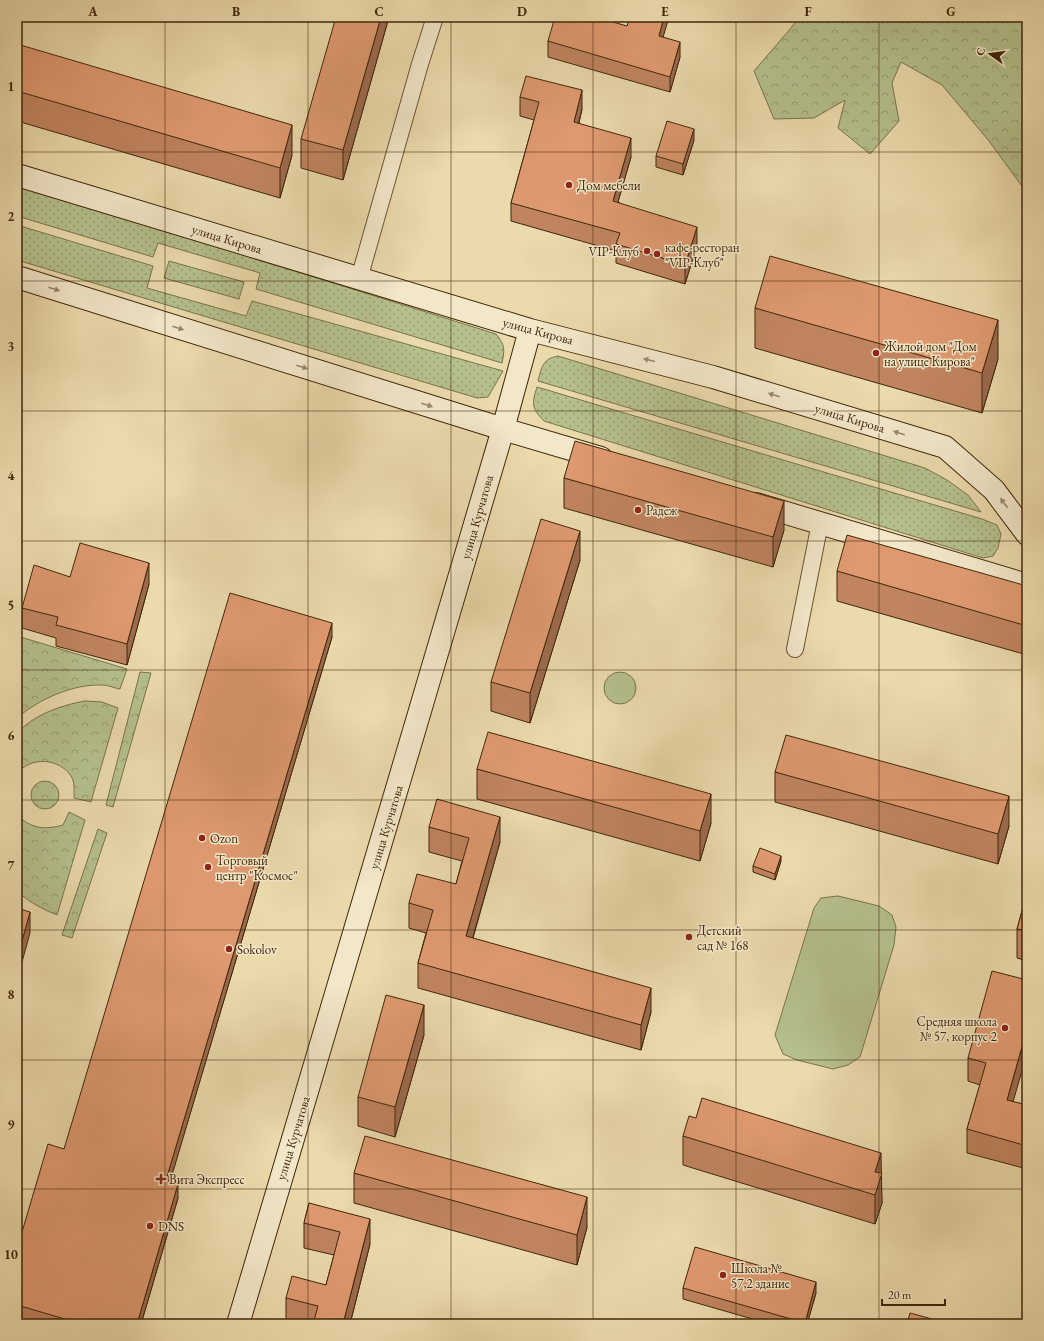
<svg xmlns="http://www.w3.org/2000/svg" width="1044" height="1341" viewBox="0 0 1044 1341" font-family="'EB Garamond',serif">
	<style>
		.grass { fill: url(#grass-dots); stroke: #7a744a }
		.forest { fill: url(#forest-crowns); stroke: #7a744a }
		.pitch { fill: #b5c08c; stroke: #7a744a }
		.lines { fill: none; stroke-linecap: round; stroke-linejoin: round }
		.street-casing { stroke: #6b5432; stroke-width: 18 }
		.secondary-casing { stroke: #402709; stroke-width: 24 }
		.street { stroke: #f2e7c9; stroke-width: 16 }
		.secondary { stroke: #f2e7c9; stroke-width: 22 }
		.wall { fill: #c08460; stroke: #402709 }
		.shaded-wall { fill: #9c6b4e; stroke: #402709 }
		.building { fill: #df9970; stroke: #402709 }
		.oneway { fill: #998769 }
		.grid { fill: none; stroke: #402709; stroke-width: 1; stroke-opacity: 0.55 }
		.poi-dot { fill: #8f2418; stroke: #f2e7c9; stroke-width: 1.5 }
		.labels { text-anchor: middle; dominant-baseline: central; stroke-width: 3; stroke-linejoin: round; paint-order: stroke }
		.poi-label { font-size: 13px; fill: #402709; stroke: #f2e7c9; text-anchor: start }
		.street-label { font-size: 13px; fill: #402709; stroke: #f2e7c9 }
		.neatline { fill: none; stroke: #402709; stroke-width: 1.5 }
		.grid-label { font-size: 13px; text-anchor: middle; font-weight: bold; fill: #402709 }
	</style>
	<defs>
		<pattern id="grass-dots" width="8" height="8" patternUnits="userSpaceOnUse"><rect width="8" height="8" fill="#b5c08c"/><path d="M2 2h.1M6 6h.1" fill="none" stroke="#959c71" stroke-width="1.8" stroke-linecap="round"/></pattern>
		<pattern id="forest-crowns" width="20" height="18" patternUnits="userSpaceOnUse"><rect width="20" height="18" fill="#b5c08c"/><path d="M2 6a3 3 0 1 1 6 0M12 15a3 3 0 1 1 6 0" fill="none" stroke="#959c71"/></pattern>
	</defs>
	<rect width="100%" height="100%" fill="#ebdaac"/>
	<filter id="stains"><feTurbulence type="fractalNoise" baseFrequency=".005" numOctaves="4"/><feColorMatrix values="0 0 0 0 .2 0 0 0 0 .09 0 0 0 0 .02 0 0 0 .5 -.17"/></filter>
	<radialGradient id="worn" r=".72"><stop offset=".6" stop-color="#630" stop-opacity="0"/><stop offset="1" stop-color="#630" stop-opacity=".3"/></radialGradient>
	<!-- grass -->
	<path class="grass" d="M 17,184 L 496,334 C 505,345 505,349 502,363 L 256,289 L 260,273 L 158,243 L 153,257 L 17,216 Z
		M 17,225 L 153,266 L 147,288 L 246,316 L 252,301 L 503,371 L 488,397 L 477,398 L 17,260 Z
		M 169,261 L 244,282 L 239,299 L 164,278 Z
		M 558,356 L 925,468 L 947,480 L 968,495 L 981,512 L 538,381 C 542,367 542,359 558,356 Z
		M 537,387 L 982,519 L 997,525 L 1001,534 L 998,548 L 993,556 L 983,558 L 544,421 C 531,408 532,403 537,387 Z"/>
	<!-- forest -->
	<path class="forest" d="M 799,17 L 1027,17 L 1027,193 L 989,141 L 942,85 L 901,62 L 892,83 L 899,121 L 870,154 L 838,128 L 845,100 L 814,118 L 774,119 L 754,71 L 791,28 Z
		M 17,636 L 127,669 L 120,689 C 114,688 108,685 102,685 C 73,684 39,699 17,718 Z
		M 140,672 L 151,673 L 113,807 L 106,805 Z
		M 85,701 L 102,702 L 118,708 L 91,802 L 74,798 C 74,791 75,782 71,776 C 59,758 30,756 17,774 L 17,734 C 32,715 62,705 85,701 Z
		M31 795a14 14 0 1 1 28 0a14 14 0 1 1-28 0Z
		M 69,812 L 85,820 L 57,915 C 42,909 29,902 17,891 L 17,815 C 32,829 44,830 63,825 Z
		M 98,829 L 107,833 L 72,938 L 62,935 Z"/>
	<!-- pitch -->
	<path class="pitch" d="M604 688a16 16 0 1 1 32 0a16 16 0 1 1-32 0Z
		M 838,896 L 879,906 L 892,915 L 896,927 L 894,945 L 860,1057 L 848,1065 L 833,1069 L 797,1060 L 783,1054 L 775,1035 L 814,908 L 821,898 Z"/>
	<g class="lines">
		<!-- street casing -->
		<g class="street-casing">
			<path id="street" d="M 359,279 L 420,64 L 435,17
				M 795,649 L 820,523"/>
		</g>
		<!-- secondary casing -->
		<g class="secondary-casing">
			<path id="secondary" d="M 17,175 L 530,330 L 713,377 L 945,447 L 994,490 L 1027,534
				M 17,277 L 503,429 L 601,458
				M 756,504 L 1027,585
				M 238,1324 L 414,731 L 503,429 L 530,330"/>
		</g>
		<!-- street -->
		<use href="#street" class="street"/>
		<!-- secondary -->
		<use href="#secondary" class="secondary"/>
	</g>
	<!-- wall -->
	<path class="wall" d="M 389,17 L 343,180 L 301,168 L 301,139 Z
		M 663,37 L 680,57 L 670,92 L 548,57 L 548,41 Z
		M 17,44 L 292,155 L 280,198 L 17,121 Z
		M 520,97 L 582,109 L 579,123 L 631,157 L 618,202 L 697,245 L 685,284 L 616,263 L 616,251 L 511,221 L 511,203 L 534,120 L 520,116 Z
		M 694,140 L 683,175 L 656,167 L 656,156 Z
		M 755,308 L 998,359 L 982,413 L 755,348 Z
		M 564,478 L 784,530 L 773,567 L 564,508 Z
		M 580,560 L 530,723 L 491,711 L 491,682 Z
		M 837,571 L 1027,586 L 1027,655 L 837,601 Z
		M 70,577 L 149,584 L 127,665 L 56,646 L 56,638 L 22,628 L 22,608 Z
		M 332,637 L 170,1181 L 178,1198 L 141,1324 L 34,1324 L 17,1319 L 17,1249 L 64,1149 Z
		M 477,769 L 711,823 L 700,861 L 477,799 Z
		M 775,772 L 1009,826 L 998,864 L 775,802 Z
		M 429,827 L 500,842 L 473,938 L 651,1012 L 641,1050 L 418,988 L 418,963 L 426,933 L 409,928 L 409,903 L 456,884 L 462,861 L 429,852 Z
		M 781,861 L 775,880 L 753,872 L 753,866 Z
		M 1027,893 L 1027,961 L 1017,958 L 1017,929 Z
		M 1027,980 L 1013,1102 L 1027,1105 L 1027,1169 L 967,1153 L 967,1129 L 980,1085 L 968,1081 L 968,1058 Z
		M 424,1035 L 395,1137 L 358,1126 L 358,1097 Z
		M 683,1136 L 881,1173 L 882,1203 L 875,1224 L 683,1165 Z
		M 354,1173 L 587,1227 L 577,1265 L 354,1203 Z
		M 309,1203 L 370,1244 L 350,1324 L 288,1324 L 286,1323 L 286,1298 L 326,1285 L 334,1255 L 304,1248 L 304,1223 Z
		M 683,1288 L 816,1293 L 807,1324 L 770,1324 L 683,1299 Z"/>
	<!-- shaded-wall -->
	<path class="shaded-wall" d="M 381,17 L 389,17 L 343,180 L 343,150 Z
		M 664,17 L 669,17 L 659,51 L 659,36 Z
		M 680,42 L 680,57 L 670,92 L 670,77 Z
		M 582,90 L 582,109 L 574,141 L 574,122 Z
		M 292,125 L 292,155 L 280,198 L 280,168 Z
		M 694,129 L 694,140 L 683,175 L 683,164 Z
		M 631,138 L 631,157 L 613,219 L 613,201 Z
		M 697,227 L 697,245 L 685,284 L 685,265 Z
		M 998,320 L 998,359 L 982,413 L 982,373 Z
		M 784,501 L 784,530 L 773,567 L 773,537 Z
		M 580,531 L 580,560 L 530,723 L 530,693 Z
		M 149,563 L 149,584 L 127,665 L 127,644 Z
		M 332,623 L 332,637 L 166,1195 L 166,1180 Z
		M 711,794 L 711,823 L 700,861 L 700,831 Z
		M 1009,796 L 1009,826 L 998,864 L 998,834 Z
		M 500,817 L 500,842 L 466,961 L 466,936 Z
		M 781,856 L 781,861 L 775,880 L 775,874 Z
		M 30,912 L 30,933 L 17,980 L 17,959 Z
		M 651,988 L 651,1012 L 641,1050 L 641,1025 Z
		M 424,1005 L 424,1035 L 395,1137 L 395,1107 Z
		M 1027,1029 L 1027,1053 L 1007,1123 L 1007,1100 Z
		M 881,1153 L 882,1203 L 875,1224 L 875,1172 Z
		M 178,1184 L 178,1198 L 141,1324 L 137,1324 Z
		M 587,1197 L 587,1227 L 577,1265 L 577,1235 Z
		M 370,1219 L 370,1244 L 350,1324 L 343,1324 Z
		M 816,1282 L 816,1293 L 807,1324 L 805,1324 Z"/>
	<!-- building -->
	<path class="building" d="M 336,17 L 381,17 L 343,150 L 301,139 Z
		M 555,17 L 595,17 L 627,26 L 630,17 L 664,17 L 659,36 L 680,42 L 670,77 L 548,41 Z
		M 17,44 L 292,125 L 280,168 L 17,91 Z
		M 526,76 L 582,90 L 574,122 L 631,138 L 613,201 L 697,227 L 685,265 L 616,244 L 620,233 L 511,203 L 539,102 L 520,97 Z
		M 667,121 L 694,129 L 683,164 L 656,156 Z
		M 770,256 L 998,320 L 982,373 L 755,308 Z
		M 575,441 L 784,501 L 773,537 L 564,478 Z
		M 541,519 L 580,531 L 530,693 L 491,682 Z
		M 847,535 L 1027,586 L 1027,626 L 837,571 Z
		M 80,543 L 149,563 L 127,644 L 56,625 L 58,617 L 22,608 L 34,565 L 70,577 Z
		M 230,593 L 332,623 L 166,1180 L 178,1184 L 137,1324 L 82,1324 L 17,1305 L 17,1249 L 48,1144 L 64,1149 Z
		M 488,732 L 711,794 L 700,831 L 477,769 Z
		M 786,735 L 1009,796 L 998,834 L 775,772 Z
		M 437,799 L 500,817 L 466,936 L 651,988 L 641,1025 L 418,963 L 433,910 L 409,903 L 417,874 L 456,884 L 469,838 L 429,827 Z
		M 760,848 L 781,856 L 775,874 L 753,866 Z
		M 1027,893 L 1027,931 L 1017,929 Z
		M 17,908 L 30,912 L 17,959 Z
		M 992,971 L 1027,980 L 1027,1029 L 1007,1100 L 1027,1105 L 1027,1146 L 967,1129 L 986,1063 L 968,1058 Z
		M 386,995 L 424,1005 L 395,1107 L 358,1097 Z
		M 702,1098 L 881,1153 L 875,1172 L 882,1173 L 875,1195 L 683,1136 L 689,1116 L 696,1118 Z
		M 365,1136 L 587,1197 L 577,1235 L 354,1173 Z
		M 309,1203 L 370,1219 L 343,1324 L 313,1324 L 318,1306 L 286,1298 L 292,1276 L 326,1285 L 340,1232 L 304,1223 Z
		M 695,1247 L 816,1282 L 805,1323 L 683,1288 Z
		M 910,1313 L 950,1324 L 907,1324 Z"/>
	<!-- one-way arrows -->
	<defs><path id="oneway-solid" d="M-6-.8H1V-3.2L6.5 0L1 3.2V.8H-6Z"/></defs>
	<g class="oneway">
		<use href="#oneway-solid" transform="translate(54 289) rotate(17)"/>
		<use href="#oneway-solid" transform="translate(178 328) rotate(17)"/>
		<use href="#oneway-solid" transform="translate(649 360) rotate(-166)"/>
		<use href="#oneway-solid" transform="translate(302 367) rotate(17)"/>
		<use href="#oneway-solid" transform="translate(774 395) rotate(-163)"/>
		<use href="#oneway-solid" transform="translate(427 405) rotate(17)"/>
		<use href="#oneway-solid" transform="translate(899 433) rotate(-163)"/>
		<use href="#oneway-solid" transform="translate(1004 503) rotate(-127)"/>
	</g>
	<!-- grid -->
	<path class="grid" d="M 165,17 L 165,1324M 308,17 L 308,1324M 451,17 L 451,1324M 593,17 L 593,1324M 736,17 L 736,1324M 879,17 L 879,1324M 17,152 L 1027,152M 17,281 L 1027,281M 17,411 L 1027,411M 17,541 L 1027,541M 17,670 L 1027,670M 17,800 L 1027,800M 17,930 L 1027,930M 17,1060 L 1027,1060M 17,1189 L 1027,1189"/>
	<!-- markers -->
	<g class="poi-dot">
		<circle cx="569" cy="185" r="4"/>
		<circle cx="647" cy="251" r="4"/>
		<circle cx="657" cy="254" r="4"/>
		<circle cx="876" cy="353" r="4"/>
		<circle cx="638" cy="510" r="4"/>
		<circle cx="202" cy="838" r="4"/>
		<circle cx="208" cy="867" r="4"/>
		<circle cx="689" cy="937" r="4"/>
		<circle cx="229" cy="949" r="4"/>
		<circle cx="1005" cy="1028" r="4"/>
		<path d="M159 1173h4v4h4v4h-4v4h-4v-4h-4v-4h4z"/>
		<circle cx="150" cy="1226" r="4"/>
		<circle cx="723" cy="1275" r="4"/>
	</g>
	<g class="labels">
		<!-- poi labels -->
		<g class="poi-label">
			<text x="577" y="185">Дом мебели</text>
			<text x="665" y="247">кафе-ресторан<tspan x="665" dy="15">"VIP-Клуб"</tspan></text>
			<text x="639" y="251" text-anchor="end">VIP-Клуб</text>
			<text x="884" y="346">Жилой дом "Дом<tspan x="884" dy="15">на улице Кирова"</tspan></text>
			<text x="646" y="510">Радеж</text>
			<text x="210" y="838">Ozon</text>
			<text x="216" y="860">Торговый<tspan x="216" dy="15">центр "Космос"</tspan></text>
			<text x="697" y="930">Детский<tspan x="697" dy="15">сад № 168</tspan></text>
			<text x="237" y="949">Sokolov</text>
			<text x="997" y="1021" text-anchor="end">Средняя школа<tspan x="997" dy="15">№ 57, корпус 2</tspan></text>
			<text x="169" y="1179">Вита Экспресс</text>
			<text x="158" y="1226">DNS</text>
			<text x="731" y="1268">Школа №<tspan x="731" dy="15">57,2 здание</tspan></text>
		</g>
		<!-- street labels -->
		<g class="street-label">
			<text transform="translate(227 239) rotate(17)">улица Кирова</text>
			<text transform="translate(538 331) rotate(15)">улица Кирова</text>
			<text transform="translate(850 418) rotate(17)">улица Кирова</text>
			<text transform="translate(477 517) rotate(-74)">улица Курчатова</text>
			<text transform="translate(386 827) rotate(-73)">улица Курчатова</text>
			<text transform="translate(293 1138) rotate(-73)">улица Курчатова</text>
		</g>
	</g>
	<!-- margin -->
	<rect width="1044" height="1341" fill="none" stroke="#ebdaac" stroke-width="44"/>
	<!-- north arrow -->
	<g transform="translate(990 54) rotate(284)" stroke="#f2e7c9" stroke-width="3" paint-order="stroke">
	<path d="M0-3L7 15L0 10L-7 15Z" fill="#402709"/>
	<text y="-6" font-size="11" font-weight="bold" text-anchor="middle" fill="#402709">С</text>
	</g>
	<!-- scale -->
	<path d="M882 1299v6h63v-6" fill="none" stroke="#402709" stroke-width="2"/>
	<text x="888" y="1299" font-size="12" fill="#402709" stroke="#f2e7c9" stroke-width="3" paint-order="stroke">20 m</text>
	<rect x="22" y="22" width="1000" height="1297" class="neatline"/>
	<g class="grid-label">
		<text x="93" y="16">A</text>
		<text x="236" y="16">B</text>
		<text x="379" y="16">C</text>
		<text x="522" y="16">D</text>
		<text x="665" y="16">E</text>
		<text x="808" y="16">F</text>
		<text x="951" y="16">G</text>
		<text x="11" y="91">1</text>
		<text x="11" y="221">2</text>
		<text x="11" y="351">3</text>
		<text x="11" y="480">4</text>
		<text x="11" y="610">5</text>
		<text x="11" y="740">6</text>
		<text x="11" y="870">7</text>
		<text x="11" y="999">8</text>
		<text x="11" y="1129">9</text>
		<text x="11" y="1259">10</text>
	</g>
	<rect width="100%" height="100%" filter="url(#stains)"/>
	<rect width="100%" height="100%" fill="url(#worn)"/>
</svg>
